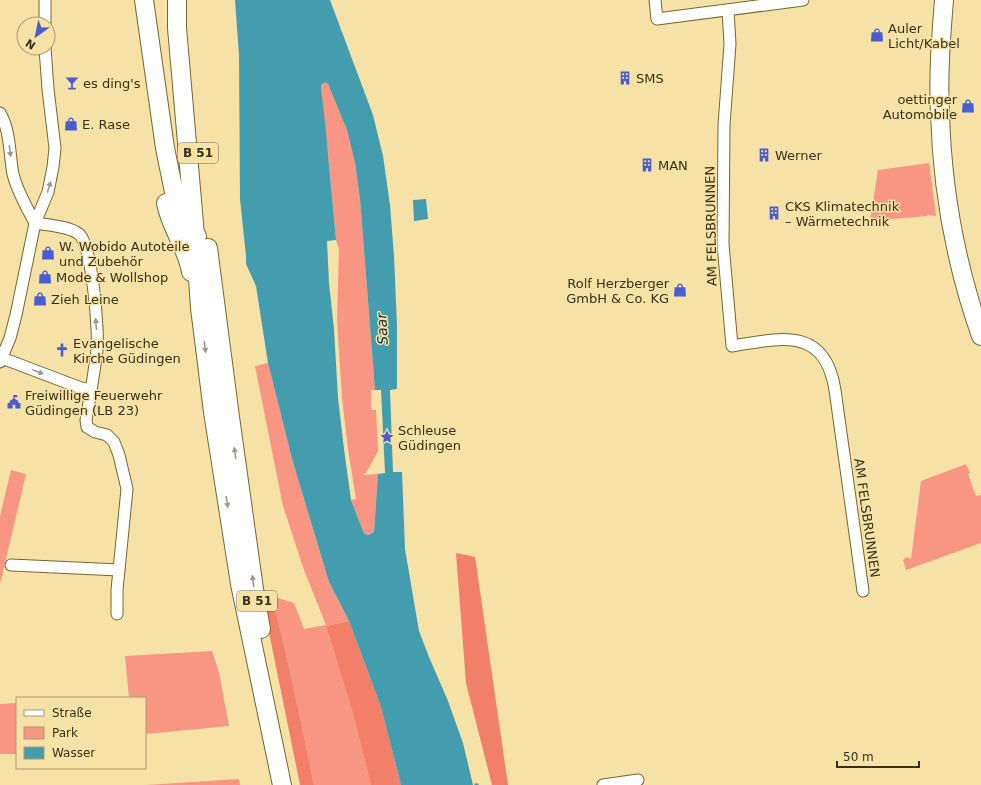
<svg xmlns="http://www.w3.org/2000/svg" width="981" height="785" viewBox="0 0 981 785" font-family="'DejaVu Sans',sans-serif">
	<style>
		.green { fill: #f89683 }
		.forest { fill: #f27f6a }
		.water { fill: #449dae; fill-rule: evenodd }
		.lines { fill: none; stroke-linecap: round; stroke-linejoin: round }
		.stream { stroke: #449dae; stroke-width: 3.5 }
		.river { stroke: #449dae; stroke-width: 20 }
		.minor-casing { stroke: #78662d; stroke-width: 13 }
		.primary-casing { stroke: #78662d; stroke-width: 20 }
		.minor { stroke: #fff; stroke-width: 11 }
		.primary { stroke: #fff; stroke-width: 18 }
		.oneway { fill: #9c988c }
		.labels { text-anchor: middle; dominant-baseline: central; stroke-width: 3; stroke-linejoin: round; paint-order: stroke }
		.shield { fill: #f6e2a7; stroke: #716644; stroke-width: 1 }
		.shield-label { font-size: 12px; font-weight: bold; fill: #383119 }
		.poi-label { font-size: 13px; fill: #383119; stroke: #f6e2a7; text-anchor: start }
		.street-label { font-size: 13px; fill: #383119; stroke: #f6e2a7 }
		.water-label { font-size: 14px; font-style: italic; fill: #112e33; stroke: #f6e2a7 }
	</style>
	<rect width="100%" height="100%" fill="#f6e2a7"/>
	<!-- green -->
	<path class="green" d="M 325,82 L 328,84 L 347,130 L 355,163 L 360,199 L 375,390 L 371,390 L 371,407 L 372,410 L 376,410 L 378,451 L 366,473 L 364,473 L 364,475 L 378,474 L 374,532 L 369,535 L 365,534 L 363,531 L 351,500 L 356,499 L 348,449 L 342,398 L 337,321 L 339,249 L 336,240 L 330,174 L 321,88 L 321,85 Z
		M 929,163 L 936,216 L 928,215 L 927,216 L 870,221 L 878,170 Z
		M 268,363 L 292,459 L 329,582 L 349,621 L 326,626 L 353,714 L 371,785 L 314,785 C 301,722 288,659 272,596 L 294,603 L 304,629 L 326,625 L 304,570 L 283,506 L 255,366 Z
		M 966,464 L 970,473 L 968,474 L 976,496 L 981,495 L 981,543 L 906,570 L 903,560 L 907,557 L 911,559 L 921,481 Z
		M 11,470 L 26,474 L 0,584 L 0,516 Z
		M 212,651 L 219,673 L 229,726 L 145,734 L 145,698 L 129,698 L 125,656 Z
		M 17,703 L 17,754 L 0,754 L 0,704 Z
		M 239,779 L 240,785 L 146,785 Z"/>
	<!-- forest -->
	<path class="forest" d="M 456,553 L 475,557 L 508,785 L 492,785 L 466,683 Z
		M 261,593 L 272,596 C 288,659 301,722 314,785 L 300,785 Z
		M 349,621 L 381,707 L 401,785 L 371,785 L 353,714 L 326,626 Z"/>
	<!-- water -->
	<path class="water" d="M 235,0 L 330,0 L 373,115 L 383,156 L 390,205 L 394,256 L 397,325 L 397,389 L 390,390 L 393,472 L 402,472 L 405,549 L 419,631 L 429,657 L 448,701 L 463,743 L 473,785 L 401,785 L 381,707 L 349,621 L 329,582 L 292,459 L 268,363 L 256,286 L 246,264 L 246,256 L 240,199 L 239,55 ZM 325,82 L 328,84 L 347,130 L 355,163 L 360,199 L 375,390 L 381,390 L 385,473 L 378,474 L 374,532 L 369,535 L 365,534 L 363,531 L 351,500 L 344,449 L 338,398 L 334,329 L 329,283 L 327,241 L 336,240 L 325,122 L 321,88 L 321,85 Z
		M 426,199 L 428,219 L 414,221 L 413,200 Z"/>
	<g class="lines">
		<!-- stream -->
		<path class="stream" d="M 476,785 L 477,785"/>
		<!-- river -->
		<path class="river" d="M 287,227 L 289,266 L 292,293"/>
		<!-- minor casing -->
		<g class="minor-casing">
			<path id="minor" d="M 655,0 L 657,19 L 803,0
				M 728,10 L 730,44 L 724,125 L 723,244 L 732,346 C 781,338 825,326 835,390 L 863,591
				M 45,24 L 45,0
				M 0,113 C 11,132 9,154 13,174 C 17,191 27,208 35,223
				M 35,223 C 47,225 69,226 79,234 C 92,244 99,332 97,350 C 94,374 90,397 86,420 L 87,427 L 95,432 L 107,435 L 114,442 L 119,455 L 127,489 L 117,590 L 117,614
				M 2,358 L 81,388 L 91,390
				M 0,362 L 10,338 L 16,315 L 35,223 L 48,192 L 53,167 L 55,148 L 48,89 L 45,48
				M 11,565 L 119,570
				M 603,785 L 638,780"/>
		</g>
		<!-- primary casing -->
		<g class="primary-casing">
			<path id="primary" d="M 144,0 L 165,148 L 176,202 L 181,217 L 197,236
				M 177,0 L 177,28 L 195,235 L 200,308 L 213,412 L 240,584 L 282,785
				M 944,0 C 941,37 938,75 940,113 C 942,188 956,265 981,336
				M 166,203 C 171,229 187,247 191,272
				M 208,248 L 230,417 L 254,589 L 261,629"/>
		</g>
		<!-- minor -->
		<use href="#minor" class="minor"/>
		<!-- primary -->
		<use href="#primary" class="primary"/>
	</g>
	<!-- one-way arrows -->
	<defs><path id="oneway-solid" d="M-6-.8H1V-3.2L6.5 0L1 3.2V.8H-6Z"/></defs>
	<g class="oneway">
		<use href="#oneway-solid" transform="translate(10 151) rotate(82)"/>
		<use href="#oneway-solid" transform="translate(49 187) rotate(-73)"/>
		<use href="#oneway-solid" transform="translate(96 324) rotate(-95)"/>
		<use href="#oneway-solid" transform="translate(205 347) rotate(83)"/>
		<use href="#oneway-solid" transform="translate(38 372) rotate(21)"/>
		<use href="#oneway-solid" transform="translate(235 453) rotate(-98)"/>
		<use href="#oneway-solid" transform="translate(227 502) rotate(81)"/>
		<use href="#oneway-solid" transform="translate(253 581) rotate(-98)"/>
	</g>
	<!-- icons -->
	<defs>
		<g id="shop-bare" transform="scale(1.08)"><path d="M-5-2.5h2.3a2.7 3.5 0 0 1 5.4 0H5L5.5 6h-11ZM-1.5-2.5h3a1.5 2.3 0 0 0-3 0Z" fill="#495dd1" stroke="#f6e2a7" stroke-width="2.5" paint-order="stroke"/></g>
		<g id="building-bare" transform="scale(1.08)"><path d="M-4-6H4V6H1V3H-1V6H-4ZM-2.5-4.3h1.7v1.8h-1.7ZM.8-4.3h1.7v1.8H.8ZM-2.5-1h1.7V.8h-1.7ZM.8-1h1.7V.8H.8Z" fill="#495dd1" stroke="#f6e2a7" stroke-width="2.5" paint-order="stroke"/></g>
		<g id="bar-bare" transform="scale(1.08)"><path d="M-6-5H6L.8 .8V4.5H3.5V6h-7V4.5H-.8V.8Z" fill="#495dd1" stroke="#f6e2a7" stroke-width="2.5" paint-order="stroke"/></g>
		<g id="church-bare" transform="scale(1.08)"><path d="M-1.2-6h2.4v3.5h3.3v2.4h-3.3V6h-2.4V-.1h-3.3v-2.4h3.3Z" fill="#495dd1" stroke="#f6e2a7" stroke-width="2.5" paint-order="stroke"/></g>
		<g id="civic-bare" transform="scale(1.08)"><path d="M-.6-6.5H3V-4.5H.6V-3L4-1V1h2V6H-6V1h2V-1L-.6-3ZM-1.2 2.5V6h2.4V2.5Z" fill="#495dd1" stroke="#f6e2a7" stroke-width="2.5" paint-order="stroke"/></g>
		<g id="sight-bare" transform="scale(1.08)"><path d="M0-6L1.8-2.2L6-1.7L2.9 1.2L3.7 5.4L0 3.3L-3.7 5.4L-2.9 1.2L-6-1.7L-1.8-2.2Z" fill="#495dd1" stroke="#f6e2a7" stroke-width="2.5" paint-order="stroke"/></g>
	</defs>
	<g fill-rule="evenodd">
		<use href="#shop-bare" x="877" y="35"/>
		<use href="#building-bare" x="625" y="78"/>
		<use href="#bar-bare" x="72" y="83"/>
		<use href="#shop-bare" x="968" y="106"/>
		<use href="#shop-bare" x="71" y="124"/>
		<use href="#building-bare" x="764" y="155"/>
		<use href="#building-bare" x="647" y="165"/>
		<use href="#building-bare" x="774" y="213"/>
		<use href="#shop-bare" x="48" y="253"/>
		<use href="#shop-bare" x="45" y="277"/>
		<use href="#shop-bare" x="680" y="290"/>
		<use href="#shop-bare" x="40" y="299"/>
		<use href="#church-bare" x="62" y="350"/>
		<use href="#civic-bare" x="14" y="402"/>
		<use href="#sight-bare" x="387" y="437"/>
	</g>
	<g class="labels">
		<!-- shield labels -->
		<g class="shield">
			<rect x="178" y="143" width="40" height="20" rx="3"/>
			<rect x="237" y="591" width="40" height="20" rx="3"/>
		</g>
		<g class="shield-label">
			<text x="198" y="153">B 51</text>
			<text x="257" y="601">B 51</text>
		</g>
		<!-- poi labels -->
		<g class="poi-label">
			<text x="888" y="28">Auler<tspan x="888" dy="15">Licht/Kabel</tspan></text>
			<text x="636" y="78">SMS</text>
			<text x="83" y="83">es ding's</text>
			<text x="957" y="99" text-anchor="end">oettinger<tspan x="957" dy="15">Automobile</tspan></text>
			<text x="82" y="124">E. Rase</text>
			<text x="775" y="155">Werner</text>
			<text x="658" y="165">MAN</text>
			<text x="785" y="206">CKS Klimatechnik<tspan x="785" dy="15">– Wärmetechnik</tspan></text>
			<text x="59" y="246">W. Wobido Autoteile<tspan x="59" dy="15">und Zubehör</tspan></text>
			<text x="56" y="277">Mode &amp; Wollshop</text>
			<text x="669" y="283" text-anchor="end">Rolf Herzberger<tspan x="669" dy="15">GmbH &amp; Co. KG</tspan></text>
			<text x="51" y="299">Zieh Leine</text>
			<text x="73" y="343">Evangelische<tspan x="73" dy="15">Kirche Güdingen</tspan></text>
			<text x="25" y="395">Freiwillige Feuerwehr<tspan x="25" dy="15">Güdingen (LB 23)</tspan></text>
			<text x="398" y="430">Schleuse<tspan x="398" dy="15">Güdingen</tspan></text>
		</g>
		<!-- street labels -->
		<g class="street-label">
			<text transform="translate(711 226) rotate(-91)">AM FELSBRUNNEN</text>
			<text transform="translate(867 518) rotate(82)">AM FELSBRUNNEN</text>
		</g>
		<!-- water labels -->
		<g class="water-label">
			<text transform="translate(382 329) rotate(-93)">Saar</text>
		</g>
	</g>
	<!-- legend -->
	<rect x="16" y="697" width="130" height="72" fill="#f6e2a7" stroke="#aa9b6e"/>
	<rect x="24" y="710" width="20" height="6" fill="#ffffff" stroke="#aa9b6e"/>
	<text x="52" y="717" font-size="12" fill="#383119">Straße</text>
	<rect x="24" y="727" width="20" height="12" fill="#f89683" stroke="#aa9b6e"/>
	<text x="52" y="737" font-size="12" fill="#383119">Park</text>
	<rect x="24" y="747" width="20" height="12" fill="#449dae" stroke="#aa9b6e"/>
	<text x="52" y="757" font-size="12" fill="#383119">Wasser</text>
	<!-- north arrow -->
	<g transform="translate(36 36) rotate(213)"><circle r="19" fill="#f6e2a7" stroke="#aa9b6e"/>
	<path d="M0-3L7 15L0 10L-7 15Z" fill="#495dd1"/>
	<text y="-6" font-size="11" font-weight="bold" text-anchor="middle" fill="#383119">N</text>
	</g>
	<!-- scale -->
	<path d="M837 761v6h82v-6" fill="none" stroke="#383119" stroke-width="2"/>
	<text x="843" y="761" font-size="12" fill="#383119" stroke="#f6e2a7" stroke-width="3" paint-order="stroke">50 m</text>
</svg>
